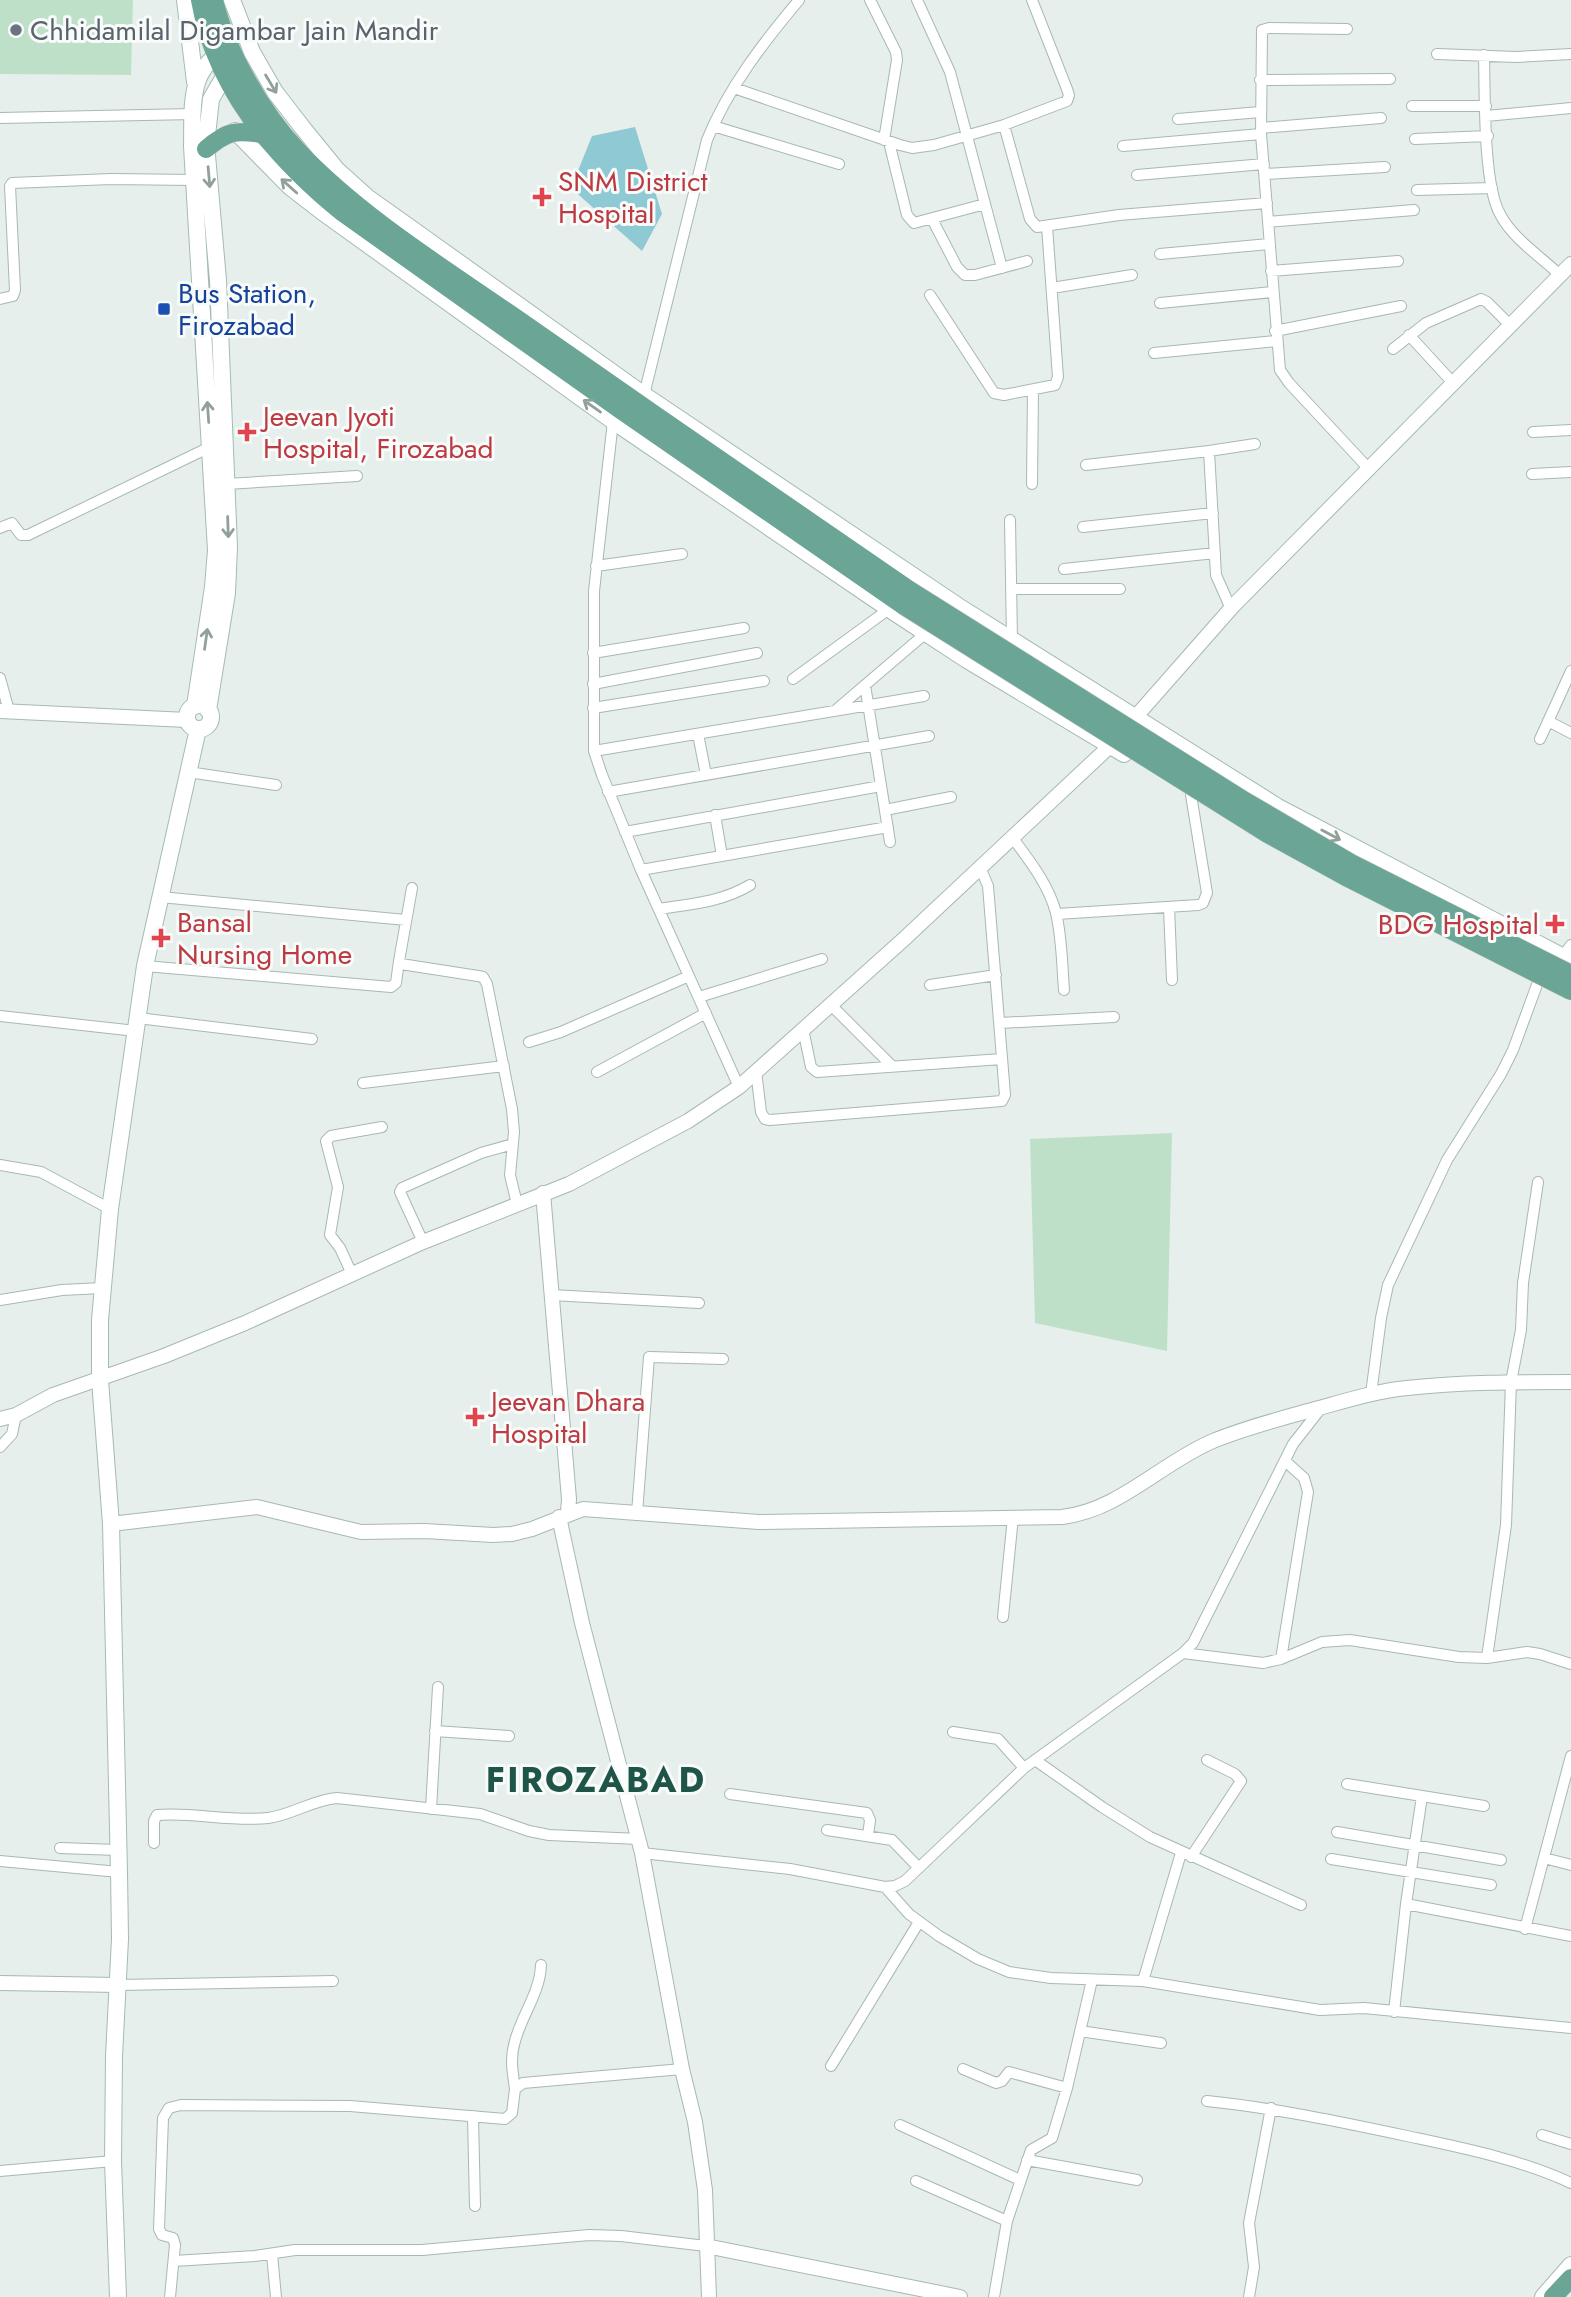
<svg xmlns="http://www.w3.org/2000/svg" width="1571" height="2297" viewBox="0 0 1571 2297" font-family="Jost,sans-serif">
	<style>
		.green { fill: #bfe0c8 }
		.water { fill: #8ec9d4 }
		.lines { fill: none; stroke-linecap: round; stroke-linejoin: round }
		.minor-casing { stroke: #a8b8b2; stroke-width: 12 }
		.tertiary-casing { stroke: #a8b8b2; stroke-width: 16 }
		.secondary-casing { stroke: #a4bbb3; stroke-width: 18 }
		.primary-casing { stroke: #c2cac8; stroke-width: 19 }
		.minor { stroke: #fff; stroke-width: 10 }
		.tertiary { stroke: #fff; stroke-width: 14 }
		.secondary { stroke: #fff; stroke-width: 16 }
		.primary { stroke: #6aa596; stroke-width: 18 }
		.primary-bridge-casing { stroke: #c2cac8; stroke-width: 19; stroke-linecap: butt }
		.primary-bridge { stroke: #6aa596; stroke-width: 18 }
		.oneway { stroke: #92a09c }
		.worship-dot { fill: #6b7280; stroke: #f7fbf9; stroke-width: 2.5 }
		.health-dot { fill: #e0444e; stroke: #f7fbf9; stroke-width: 2.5 }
		.transit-dot { fill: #1a4fb4; stroke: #f7fbf9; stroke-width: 2.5 }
		.labels { text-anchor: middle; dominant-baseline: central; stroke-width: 6; stroke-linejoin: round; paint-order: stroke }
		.worship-label { font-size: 28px; fill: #5b616d; stroke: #f7fbf9; text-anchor: start }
		.health-label { font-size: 28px; fill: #be3a42; stroke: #f7fbf9; text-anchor: start }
		.transit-label { font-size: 28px; fill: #164399; stroke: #f7fbf9; text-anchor: start }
		.district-label { font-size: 35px; font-weight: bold; letter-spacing: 2px; fill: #1f5548; stroke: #f7fbf9 }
	</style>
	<rect width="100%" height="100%" fill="#e6efeb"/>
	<!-- green -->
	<path class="green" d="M 0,0 L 133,0 L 131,75 L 0,74 Z
		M 1172,1133 L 1167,1351 L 1035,1323 L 1030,1139 Z"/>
	<!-- water -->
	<path class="water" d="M 635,127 L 662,214 L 642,251 L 571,188 L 592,136 Z"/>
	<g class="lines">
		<!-- minor casing -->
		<g class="minor-casing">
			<path id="minor" d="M 870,0 L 896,52 L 897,60 L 884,140
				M 917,0 L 950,72 L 1002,268
				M 1347,29 L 1269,28 L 1262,30 L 1261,134 L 1280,370 L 1289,383 L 1369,469
				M 1437,54 L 1516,57 L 1571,54
				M 1484,55 C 1485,92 1483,184 1500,214 C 1512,238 1541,257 1560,275
				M 1260,80 L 1390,79
				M 734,88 L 900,145 L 912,148 L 934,145 L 1004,125 L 1067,101 L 1069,95 L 1067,89 L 1032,0
				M 1412,106 L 1486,106
				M 1486,116 L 1571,108
				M 0,118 L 193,114
				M 1178,119 L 1260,112
				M 1004,125 L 1030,219 L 1037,227 L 1119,215 L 1267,203
				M 713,126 L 839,164
				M 1261,128 L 1381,118
				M 1415,139 L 1488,136
				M 889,142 L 907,215 L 914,223 L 985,204
				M 1123,146 L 1261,134
				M 1265,174 L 1385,167
				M 1137,175 L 1264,164
				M 1417,190 L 1492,188
				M 932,219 L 957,267 L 965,275 L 975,275 L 1027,261
				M 1268,222 L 1414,210
				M 1160,254 L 1269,244
				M 1271,271 L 1398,261
				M 1052,288 L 1132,275
				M 930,295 L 994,393 L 1004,395 L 1055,385 L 1058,377 L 1047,226
				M 0,299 L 13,296 L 15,290 L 10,186 L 12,183 L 111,179 L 194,180
				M 1160,303 L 1273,292
				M 1275,331 L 1401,306
				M 1409,335 L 1454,384
				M 1393,349 L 1426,323 L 1481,299 L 1487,302 L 1511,326
				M 1154,353 L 1276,341
				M 644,395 L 707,140 C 728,88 763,43 799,0
				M 613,421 L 594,591 L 594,751 L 602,775 L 641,870 L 739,1087
				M 1533,432 L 1571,430
				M 1209,451 L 1255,444
				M 1086,465 L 1209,451 L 1216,575 L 1231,609
				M 1532,474 L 1571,472
				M 226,484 L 357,476
				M 1032,484 L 1033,390
				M 1010,520 L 1012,640
				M 1083,527 L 1213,513
				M 0,528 L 12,523 L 21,535 L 28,535 L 210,447
				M 596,566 L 682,554
				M 1064,569 L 1215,553
				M 1011,589 L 1120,589
				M 593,653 L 744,628
				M 0,678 L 9,711
				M 793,679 L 889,609
				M 593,684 L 757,653
				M 865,685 L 890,842
				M 593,708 L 764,681
				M 837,709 L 926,633
				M 1548,721 L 1571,733
				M 698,734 L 706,775
				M 1540,739 L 1571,671
				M 594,751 L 924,696
				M 188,772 L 276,785
				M 608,792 L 929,736
				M 885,810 L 951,797
				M 715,815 L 722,856
				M 625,832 L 881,786
				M 1012,837 C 1029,860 1049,885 1056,913 C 1062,938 1062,965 1064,990
				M 641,870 L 888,827
				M 412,888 L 399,961 L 401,964 L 478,976 L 483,977 L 487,984 L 512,1109 L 514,1132 L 510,1175 L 517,1204
				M 160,897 L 406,920
				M 1169,907 L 1172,980
				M 659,909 C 691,904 722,902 750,885
				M 1057,914 L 1198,905 L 1203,903 L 1207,893 L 1191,795
				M 1562,957 L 1571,945
				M 145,966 L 391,987 L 396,983 L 399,961
				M 930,985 L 996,975
				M 699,997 L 822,959
				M 830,1004 L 893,1067
				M 0,1016 L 136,1031
				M 138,1018 L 312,1039
				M 1000,1023 L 1114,1017
				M 803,1029 L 811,1067 L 817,1072 L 1002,1059
				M 529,1042 L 561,1032 L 689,976
				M 756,1071 L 761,1112 L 765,1119 L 770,1120 L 1002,1101 L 1005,1095 L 988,886 L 980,867
				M 597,1072 L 706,1013
				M 363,1083 L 504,1066
				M 0,1165 L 41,1172 L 110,1209
				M 423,1242 L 400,1192 L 402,1188 L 481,1153 L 513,1144
				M 352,1274 L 340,1248 L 330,1235 L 338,1187 L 326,1141 L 331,1136 L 382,1127
				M 551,1295 L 699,1303
				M 0,1300 L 62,1290 L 102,1288
				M 1371,1394 L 1381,1318 L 1388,1285 L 1447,1160 L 1501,1074 L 1513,1050 L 1538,982
				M 0,1447 L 12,1434 L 16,1415
				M 637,1513 L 649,1357 L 723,1359
				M 1003,1617 L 1013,1517
				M 1183,1653 L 1263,1663 L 1281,1659 L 1322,1642 L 1350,1640 L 1459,1657 L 1487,1658 L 1527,1652 L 1540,1654 L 1571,1664
				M 1487,1658 L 1506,1525 L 1511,1382 L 1521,1330 L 1523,1283 L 1538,1182
				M 1281,1659 L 1308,1492 L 1304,1478 L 1285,1461
				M 435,1731 L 509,1736
				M 953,1732 L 998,1739 L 1024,1768
				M 1035,1760 L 1102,1807 L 1150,1837 L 1301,1905
				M 1347,1784 L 1422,1796 L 1406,1904 L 1394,2012
				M 730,1794 L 867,1813 L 870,1820 L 868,1836
				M 1422,1796 L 1484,1806
				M 431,1809 L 438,1687
				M 827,1830 L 892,1840 L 919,1868
				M 1337,1832 L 1501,1860
				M 154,1843 L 154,1821 L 157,1815 C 194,1812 231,1822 268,1818 C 292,1815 312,1800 337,1798 L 480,1814 L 529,1831 L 549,1835 L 639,1839
				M 60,1848 L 118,1850
				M 642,1853 L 790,1869 L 885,1887 L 895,1886 L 905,1881 L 1024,1768 L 1183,1653 L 1193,1643 L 1293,1444 L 1322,1407
				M 1191,1857 L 1241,1781 L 1235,1774 L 1207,1760
				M 1544,1858 L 1571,1865
				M 1331,1859 L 1491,1885
				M 0,1861 L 119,1872
				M 885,1887 L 909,1914 L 939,1936 L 978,1959 L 1009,1972 L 1051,1978 L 1143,1981 L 1320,2010 L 1364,2008 L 1571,2028
				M 1406,1904 L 1571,1936
				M 1525,1929 L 1571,1756
				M 1143,1981 L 1181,1853
				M 118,1985 L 333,1981
				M 1080,2031 L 1161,2043
				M 831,2066 L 919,1922
				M 963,2069 L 996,2083 L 1002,2081 L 1009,2072 L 1067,2088
				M 515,2089 C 513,2075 510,2059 514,2045 C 520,2017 540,1994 541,1965
				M 1207,2101 C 1275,2108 1341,2122 1407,2136 C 1463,2148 1519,2159 1571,2183
				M 473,2116 L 475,2206
				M 900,2125 L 1020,2180
				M 1542,2135 L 1571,2144
				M 1027,2160 L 1137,2180
				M 0,2171 L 113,2161
				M 916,2181 L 1007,2221
				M 272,2254 L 276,2297
				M 174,2261 L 255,2256 L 295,2250 L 422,2250 L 589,2235 L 621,2236 L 706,2246
				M 170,2297 L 175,2245 L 173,2238 L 162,2235 L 159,2229 L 163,2118 L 169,2108 L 181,2105 L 350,2106 L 505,2119 L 512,2113 L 515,2089 L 523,2083 L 682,2069
				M 994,2297 L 1007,2221 L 1031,2150 L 1052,2138 L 1067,2088 L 1092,1980
				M 1249,2297 L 1254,2267 L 1249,2223 L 1271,2108"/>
		</g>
		<!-- tertiary casing -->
		<g class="tertiary-casing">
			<path id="tertiary" d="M 0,711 L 187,720
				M 543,1193 L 569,1499 L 568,1513
				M 0,1419 L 16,1415 L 53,1395 L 164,1356 L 245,1323 L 423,1242 L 569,1184 L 688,1121 L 739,1087 L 904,939 L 1110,746 L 1234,605 L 1571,264
				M 559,1517 L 582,1623 L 642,1853 L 682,2069 L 695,2122 L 705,2190 L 709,2297
				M 111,1524 L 257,1507 L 361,1532 L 424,1531 L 493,1535 L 512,1534 L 532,1529 L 583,1509 L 759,1522 L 1062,1517 C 1120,1510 1161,1463 1213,1441 C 1247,1427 1283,1418 1319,1408 C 1348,1400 1377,1391 1407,1388 C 1461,1382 1516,1382 1571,1382
				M 0,1983 L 118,1985
				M 706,2246 L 960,2297"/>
		</g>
		<!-- secondary casing -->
		<g class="secondary-casing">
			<path id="secondary" d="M 185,0 L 195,82
				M 232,0 L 252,52 L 275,92 L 302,127 L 337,170 L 367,197 L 412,229 L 644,395 L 958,606 L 1278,807 L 1571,961
				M 235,131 L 290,187 L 321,211 L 613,421 L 889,609 L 967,660 L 1124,754
				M187 717a12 12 0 1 1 24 0a12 12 0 1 1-24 0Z
				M 195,706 L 213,587 L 216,550 L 192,146 C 193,109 187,67 227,50
				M 208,710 L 227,593 L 229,547 L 218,280 L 206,144 L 211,99 L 225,75 L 235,69
				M 118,2297 L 113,2161 L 114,2056 L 120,1939 L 119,1872 L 111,1524 L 100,1380 L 100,1320 L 110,1209 L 145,966 L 198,729
				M 1543,2297 L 1571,2265"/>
		</g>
		<!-- primary casing -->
		<g class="primary-casing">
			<path id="primary" d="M 200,0 C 215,88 275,158 343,213 L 619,409 L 904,606
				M 214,0 C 226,51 262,113 298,151 C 361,217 441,266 516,318 C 647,410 779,500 911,591
				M 206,149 C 227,131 235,130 262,134
				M 1553,2297 L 1571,2278"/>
		</g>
		<!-- minor -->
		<use href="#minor" class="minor"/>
		<!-- tertiary -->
		<use href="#tertiary" class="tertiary"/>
		<!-- secondary -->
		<use href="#secondary" class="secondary"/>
		<!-- primary -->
		<use href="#primary" class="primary"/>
		<!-- primary-bridge casing -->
		<g class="primary-bridge-casing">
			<path id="primary-bridge" d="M 911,591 L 1245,801 L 1351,863 L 1571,974
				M 904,606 L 1266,833 L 1348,878 L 1571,991"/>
		</g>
		<!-- primary-bridge -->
		<use href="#primary-bridge" class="primary-bridge"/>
	</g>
	<!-- one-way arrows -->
	<defs><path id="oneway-shaft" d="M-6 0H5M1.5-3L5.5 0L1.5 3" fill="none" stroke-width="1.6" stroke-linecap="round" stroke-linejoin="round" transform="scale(1.75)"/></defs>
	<g class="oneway">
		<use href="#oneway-shaft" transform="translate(271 84) rotate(59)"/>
		<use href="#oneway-shaft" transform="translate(209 177) rotate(85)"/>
		<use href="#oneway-shaft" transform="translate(289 186) rotate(-138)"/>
		<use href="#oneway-shaft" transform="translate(592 406) rotate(-145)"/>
		<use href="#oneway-shaft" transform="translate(208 412) rotate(-94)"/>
		<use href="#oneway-shaft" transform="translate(228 527) rotate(88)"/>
		<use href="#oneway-shaft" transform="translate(206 639) rotate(-82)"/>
		<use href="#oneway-shaft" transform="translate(1331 835) rotate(28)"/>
	</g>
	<!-- markers -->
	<circle class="worship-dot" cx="16" cy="30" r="7"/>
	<g class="health-dot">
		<path d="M538.5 186.5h7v7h7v7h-7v7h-7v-7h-7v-7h7z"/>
		<path d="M243.5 421.5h7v7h7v7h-7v7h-7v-7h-7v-7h7z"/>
		<path d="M1551.5 913.5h7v7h7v7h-7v7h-7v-7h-7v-7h7z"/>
		<path d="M157.5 927.5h7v7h7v7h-7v7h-7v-7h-7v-7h7z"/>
		<path d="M471.5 1406.5h7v7h7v7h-7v7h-7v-7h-7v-7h7z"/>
	</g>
	<rect class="transit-dot" x="157" y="302" width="14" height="14" rx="3.5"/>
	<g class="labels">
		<!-- worship labels -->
		<g class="worship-label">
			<text x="30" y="30">Chhidamilal Digambar Jain Mandir</text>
		</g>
		<!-- health labels -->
		<g class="health-label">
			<text x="558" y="181">SNM District<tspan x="558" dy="32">Hospital</tspan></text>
			<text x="263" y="416">Jeevan Jyoti<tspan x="263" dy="32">Hospital, Firozabad</tspan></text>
			<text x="177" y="922">Bansal<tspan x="177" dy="32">Nursing Home</tspan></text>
			<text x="1539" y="924" text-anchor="end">BDG Hospital</text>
			<text x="491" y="1401">Jeevan Dhara<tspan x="491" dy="32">Hospital</tspan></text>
		</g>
		<!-- transit labels -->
		<g class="transit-label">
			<text x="178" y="293">Bus Station,<tspan x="178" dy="32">Firozabad</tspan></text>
		</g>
		<!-- district labels -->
		<g class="district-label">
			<text x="596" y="1780">FIROZABAD</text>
		</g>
	</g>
</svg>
